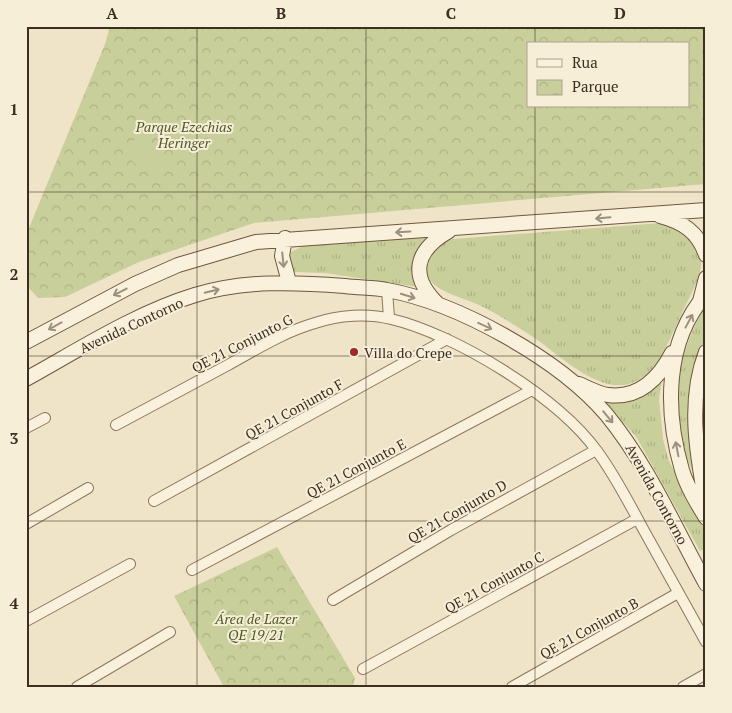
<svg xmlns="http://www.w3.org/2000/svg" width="732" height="713" viewBox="0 0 732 713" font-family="'PT Serif',serif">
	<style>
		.grass { fill: url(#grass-tufts) }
		.park { fill: url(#park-crowns); fill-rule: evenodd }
		.garden { fill: #c9cf9b }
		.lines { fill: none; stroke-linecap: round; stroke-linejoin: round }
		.street-casing { stroke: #8d765c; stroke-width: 12 }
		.secondary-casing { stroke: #6f573f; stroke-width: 16 }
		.street { stroke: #faf1dc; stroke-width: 10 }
		.secondary { stroke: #faf1dc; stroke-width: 14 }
		.oneway { stroke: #9c907e }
		.grid { fill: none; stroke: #3d2e20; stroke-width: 1; stroke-opacity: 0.55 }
		.poi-dot { fill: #9e2a2b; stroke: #f7eed8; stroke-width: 2 }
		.labels { text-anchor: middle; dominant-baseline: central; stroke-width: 4; stroke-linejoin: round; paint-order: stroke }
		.park-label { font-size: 14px; font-style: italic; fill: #4d5a26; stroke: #f7eed8 }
		.street-label { font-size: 14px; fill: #3d2e20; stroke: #f7eed8 }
		.poi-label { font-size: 14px; fill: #3d2e20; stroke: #f7eed8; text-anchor: start }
		.neatline { fill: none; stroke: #3d2e20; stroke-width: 2 }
		.grid-label { font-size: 16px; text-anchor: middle; font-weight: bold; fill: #3d2e20 }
	</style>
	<defs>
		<pattern id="grass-tufts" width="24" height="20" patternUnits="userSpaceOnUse" patternTransform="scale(1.25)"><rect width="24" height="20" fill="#c9cf9b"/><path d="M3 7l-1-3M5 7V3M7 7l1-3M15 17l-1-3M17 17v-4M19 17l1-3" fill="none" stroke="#aeb285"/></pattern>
		<pattern id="park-crowns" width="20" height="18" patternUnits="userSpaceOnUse" patternTransform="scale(1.25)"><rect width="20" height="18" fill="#c9cf9b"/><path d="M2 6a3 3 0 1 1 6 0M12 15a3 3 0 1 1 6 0" fill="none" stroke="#aeb285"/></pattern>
	</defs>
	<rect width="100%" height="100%" fill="#f0e4c8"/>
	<!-- grass -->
	<path class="grass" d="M 661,223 L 683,228 C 688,235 695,242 699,250 C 708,268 689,297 682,313 C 669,339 659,375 629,384 C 595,393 557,352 530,335 C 514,325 498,314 481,306 C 467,299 448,295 436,286 C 413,268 431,246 452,239 Z
		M 427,236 C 411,256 413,263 418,287 L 325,273 L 294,272 L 288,267 L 289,253 L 305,245 Z
		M 706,304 L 706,334 L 691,377 L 689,399 L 699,483 C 664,423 673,362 706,304 Z
		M 662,380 L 659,399 L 663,439 L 669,461 L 706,532 L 706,548 L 700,551 L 637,438 L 602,398 Z"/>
	<!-- park -->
	<path class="park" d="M 110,26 L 706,26 L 706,184 L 254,223 L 139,262 L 65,297 L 38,298 L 26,285 L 26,235 L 105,44 ZM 528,44 L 688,44 L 688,106 L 528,106 Z
		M 277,547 L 355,678 L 353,687 L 224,687 L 174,596 Z"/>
	<!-- garden -->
	<path class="garden" d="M 137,136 L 168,157 L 154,178 L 123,154 Z"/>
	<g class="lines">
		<!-- street casing -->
		<g class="street-casing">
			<path id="street" d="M 387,290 L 389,318
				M 116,425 C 154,405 191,385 228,365 C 257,349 284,332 315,323 C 339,315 367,313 391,319 C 455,334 558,397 597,451 C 614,474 628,501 642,527 C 663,565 684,603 706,642
				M 26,428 L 45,418
				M 154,501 L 447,339
				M 26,524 L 88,488
				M 192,570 L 532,390
				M 333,600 L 451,530 L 596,450
				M 26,621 L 130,564
				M 363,669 L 637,519
				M 77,687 L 170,632
				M 512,687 L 678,593
				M 683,687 L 706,674"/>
		</g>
		<!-- secondary casing -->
		<g class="secondary-casing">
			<path id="secondary" d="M 660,216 C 683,222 698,232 706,255
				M 285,238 L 282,256 L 289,282
				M 706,294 C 664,342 665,412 682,470 C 687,487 697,503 706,518
				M 700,301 L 706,278
				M 439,305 C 409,277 414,251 449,231
				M 26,342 L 135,284 L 178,265 L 256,242 L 706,210
				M 706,352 C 687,401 697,454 706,504
				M 26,379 C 80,349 136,313 195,295 C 244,280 294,282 345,286 C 359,288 373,287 387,290 C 458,303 559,359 606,414 C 648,465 674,526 706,584
				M 579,384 C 588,388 599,394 608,395 C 639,399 659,378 672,353"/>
		</g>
		<!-- street -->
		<use href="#street" class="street"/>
		<!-- secondary -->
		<use href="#secondary" class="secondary"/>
	</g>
	<!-- one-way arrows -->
	<defs><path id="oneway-shaft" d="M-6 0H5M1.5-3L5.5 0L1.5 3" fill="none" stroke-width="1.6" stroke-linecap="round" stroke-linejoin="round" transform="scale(1.25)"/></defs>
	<g class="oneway">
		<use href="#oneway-shaft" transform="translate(603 218) rotate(175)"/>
		<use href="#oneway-shaft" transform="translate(403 232) rotate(177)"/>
		<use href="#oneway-shaft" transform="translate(283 260) rotate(84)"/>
		<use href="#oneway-shaft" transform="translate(212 291) rotate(-13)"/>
		<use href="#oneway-shaft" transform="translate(120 292) rotate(153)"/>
		<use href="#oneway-shaft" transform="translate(408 296) rotate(17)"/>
		<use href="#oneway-shaft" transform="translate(689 321) rotate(-62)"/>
		<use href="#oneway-shaft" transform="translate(55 326) rotate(151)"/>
		<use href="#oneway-shaft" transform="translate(485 326) rotate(25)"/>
		<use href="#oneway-shaft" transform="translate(608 417) rotate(50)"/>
		<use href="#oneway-shaft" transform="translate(677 449) rotate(-101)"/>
	</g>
	<!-- grid -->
	<path class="grid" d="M 197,26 L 197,687M 366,26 L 366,687M 535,26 L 535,44M 535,106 L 535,687M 26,192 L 706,192M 26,356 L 706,356M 26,521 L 706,521"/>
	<!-- markers -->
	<circle class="poi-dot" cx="354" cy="352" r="5"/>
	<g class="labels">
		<!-- park labels -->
		<g class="park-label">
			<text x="184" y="126">Parque Ezechias<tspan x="184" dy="16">Heringer</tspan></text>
			<text x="256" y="618">Área de Lazer<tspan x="256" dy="16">QE 19/21</tspan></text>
		</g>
		<!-- street labels -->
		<g class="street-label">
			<text transform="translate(131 325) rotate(-25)">Avenida Contorno</text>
			<text transform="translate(242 343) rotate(-27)">QE 21 Conjunto G</text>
			<text transform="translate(294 409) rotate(-29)">QE 21 Conjunto F</text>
			<text transform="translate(356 468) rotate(-28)">QE 21 Conjunto E</text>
			<text transform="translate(657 494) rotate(61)">Avenida Contorno</text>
			<text transform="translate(457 511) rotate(-30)">QE 21 Conjunto D</text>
			<text transform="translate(494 582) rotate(-29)">QE 21 Conjunto C</text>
			<text transform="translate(589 628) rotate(-29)">QE 21 Conjunto B</text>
		</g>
		<!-- poi labels -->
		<g class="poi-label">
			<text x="364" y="352">Villa do Crepe</text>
		</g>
	</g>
	<!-- border -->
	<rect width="732" height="713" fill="none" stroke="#f7eed8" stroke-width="55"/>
	<!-- legend -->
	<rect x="527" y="42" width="162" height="65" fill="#f7eed8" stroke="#ada18e"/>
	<rect x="537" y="59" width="25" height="8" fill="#faf1dc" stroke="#ada18e"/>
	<text x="572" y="68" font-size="15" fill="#3d2e20">Rua</text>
	<rect x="537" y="80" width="25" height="15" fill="url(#park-crowns)" stroke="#ada18e"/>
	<text x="572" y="92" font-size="15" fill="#3d2e20">Parque</text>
	<rect x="28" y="28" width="676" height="658" class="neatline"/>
	<g class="grid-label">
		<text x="112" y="19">A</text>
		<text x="281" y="19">B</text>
		<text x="451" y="19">C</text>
		<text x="620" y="19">D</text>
		<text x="14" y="115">1</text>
		<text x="14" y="280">2</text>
		<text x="14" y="444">3</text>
		<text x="14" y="609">4</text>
	</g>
</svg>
